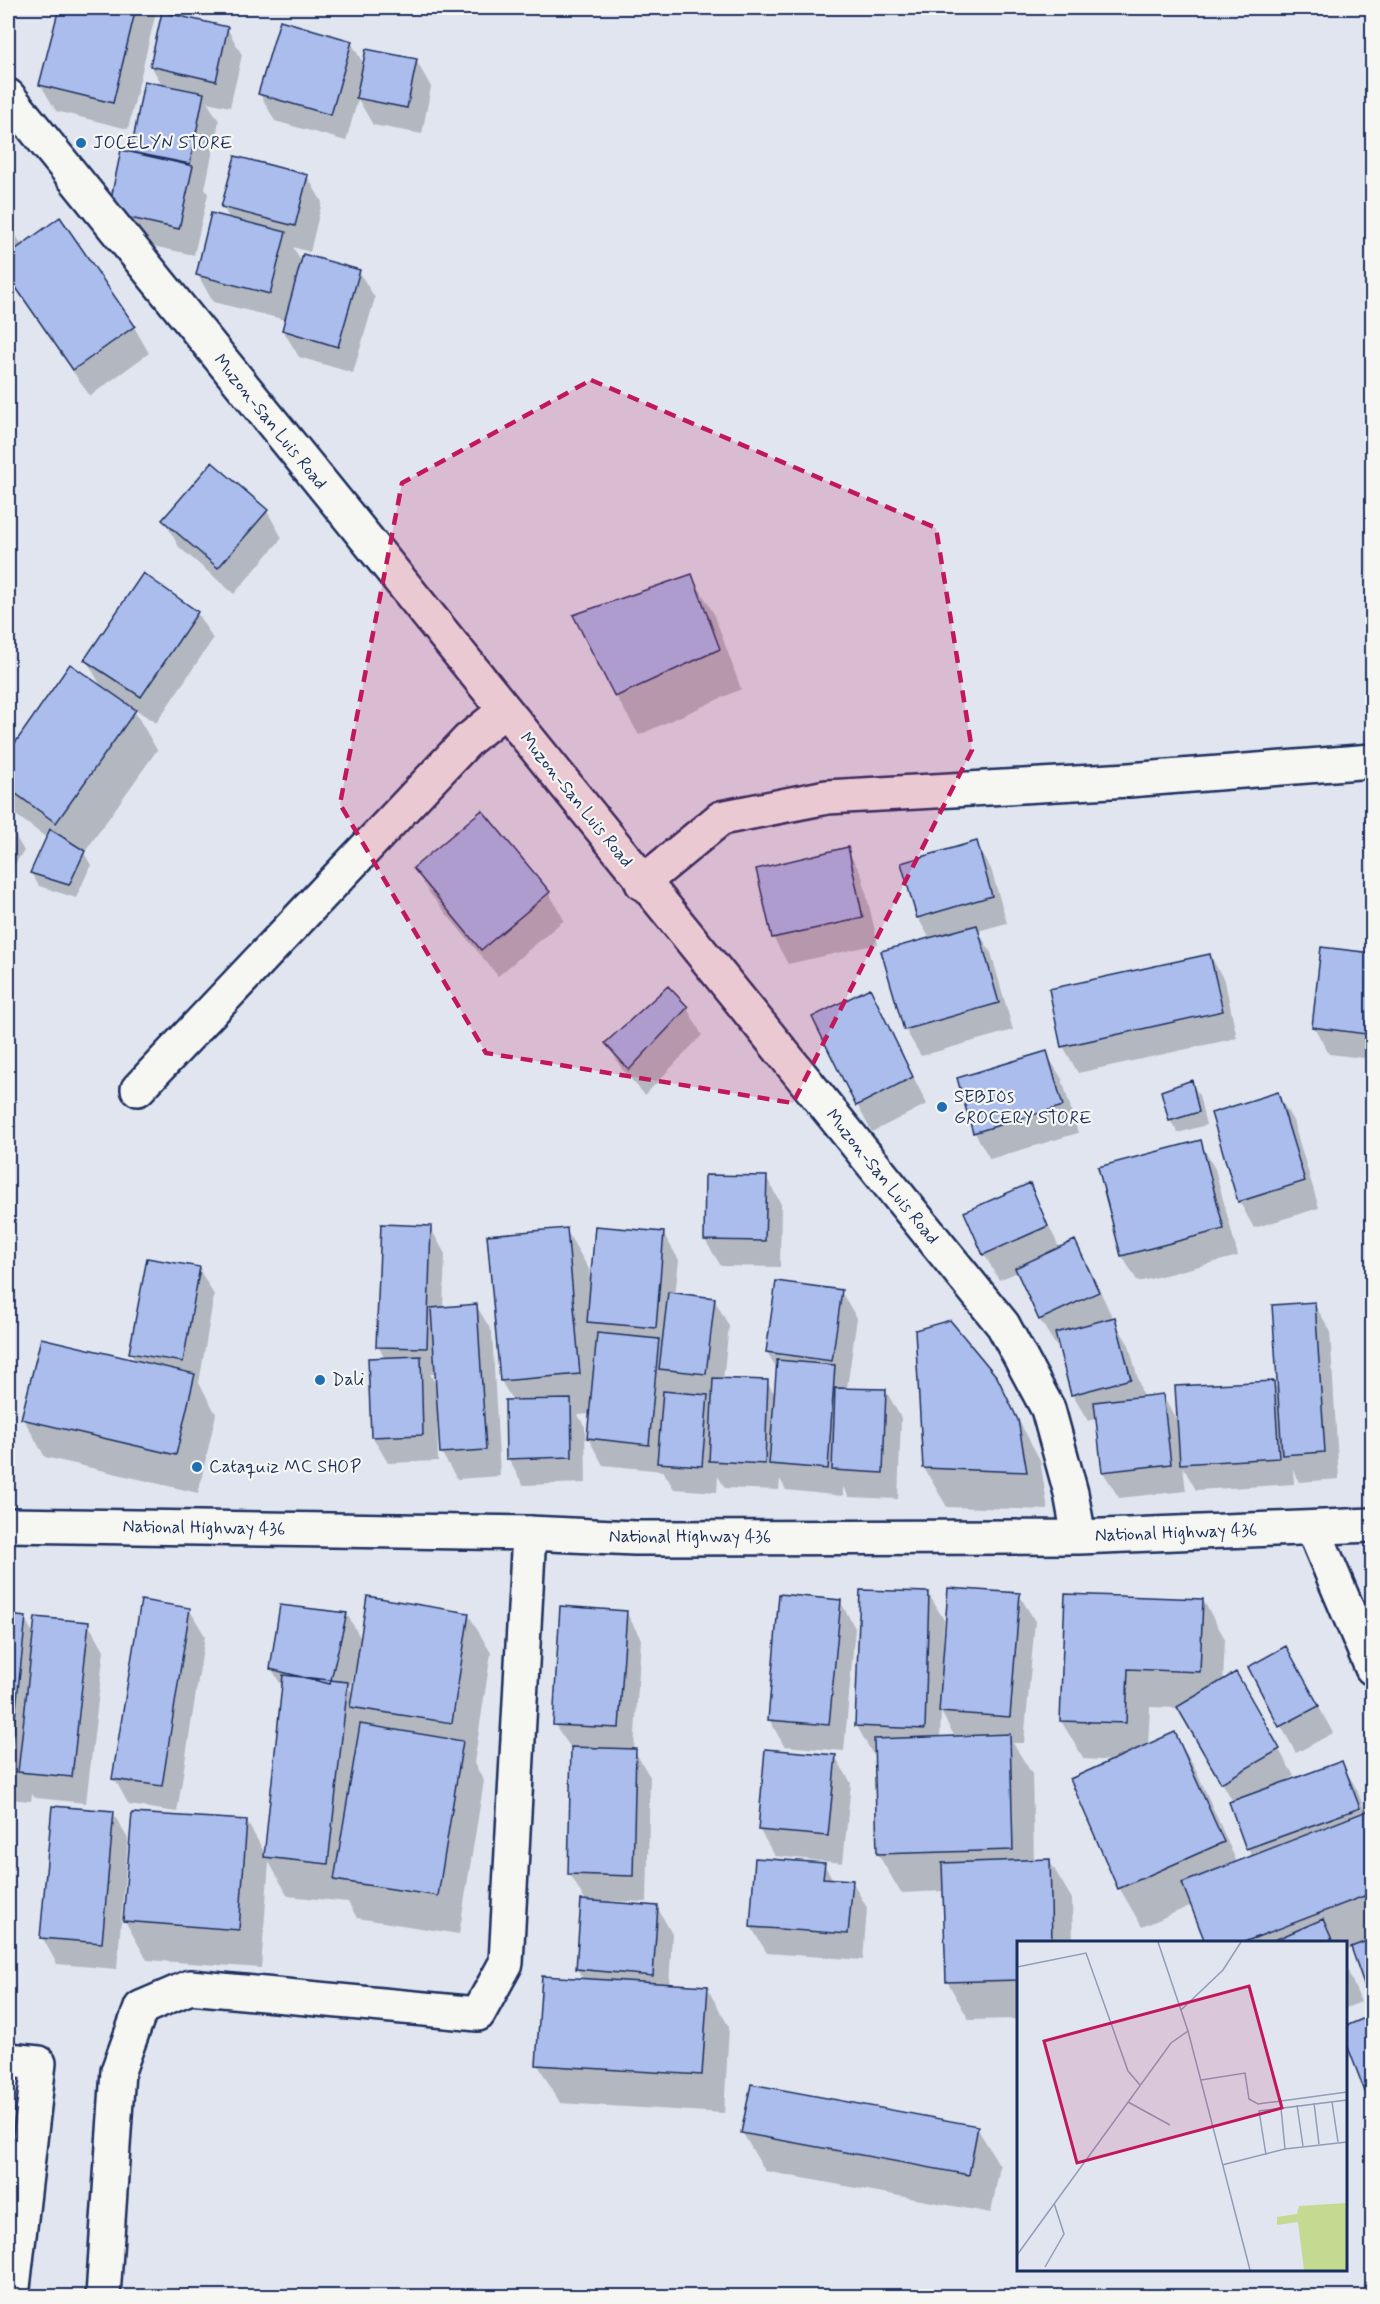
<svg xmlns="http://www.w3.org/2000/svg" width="1380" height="2304" viewBox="0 0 1380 2304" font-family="Mynerve,sans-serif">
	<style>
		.shadow { fill: #0003; fill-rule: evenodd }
		.building { fill: #abbdec; stroke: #1b2f5e; stroke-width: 1.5 }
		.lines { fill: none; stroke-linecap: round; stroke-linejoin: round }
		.minor-casing { stroke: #1b2f5e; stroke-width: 38 }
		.major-casing { stroke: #1b2f5e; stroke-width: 38 }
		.minor { stroke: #f6f6f2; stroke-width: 33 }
		.major { stroke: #f6f6f2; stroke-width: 33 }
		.marked { fill: #c2185b; fill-opacity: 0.2; stroke: #c2185b; stroke-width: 4.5; stroke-dasharray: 12 8; stroke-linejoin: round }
		.poi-dot { fill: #1f6fb2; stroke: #f6f6f2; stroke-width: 2 }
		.labels { text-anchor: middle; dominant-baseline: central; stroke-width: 4.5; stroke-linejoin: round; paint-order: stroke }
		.poi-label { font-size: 18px; fill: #1b2f5e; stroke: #f6f6f2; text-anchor: start }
		.street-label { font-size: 18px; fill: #1b2f5e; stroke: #f6f6f2 }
		.inset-road { fill: none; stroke: #919cb6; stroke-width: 1.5 }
		.view { fill: #c2185b; fill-opacity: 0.15; stroke: #c2185b; stroke-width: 3 }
		.inset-edge { fill: none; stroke: #1b2f5e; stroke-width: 3 }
	</style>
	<rect width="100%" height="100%" fill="#e0e5f0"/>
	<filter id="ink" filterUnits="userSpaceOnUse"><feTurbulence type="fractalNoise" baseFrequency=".0167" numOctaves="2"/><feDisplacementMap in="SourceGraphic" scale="12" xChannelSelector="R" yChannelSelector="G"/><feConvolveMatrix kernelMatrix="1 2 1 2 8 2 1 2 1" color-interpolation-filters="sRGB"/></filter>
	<g filter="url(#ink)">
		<!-- shadow -->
		<path class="shadow" d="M 60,8 L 157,8 L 128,129 L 56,111 L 41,85 Z
			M 227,28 L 242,55 L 230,107 L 207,102 L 219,121 L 205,189 L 208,194 L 194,255 L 125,240 L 132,154 L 145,83 L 163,86 L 151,66 Z
			M 351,42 L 364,65 L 416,60 L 431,87 L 422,134 L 373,125 L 358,99 L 346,141 L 275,121 L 260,94 Z
			M 307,176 L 322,202 L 310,252 L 293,247 L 302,263 L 359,272 L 375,298 L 353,373 L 299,357 L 283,330 L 286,320 L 213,302 L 198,275 L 230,219 L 223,207 Z
			M 8,221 L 22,246 L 134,327 L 149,353 L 90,396 L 11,282 L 8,295 Z
			M 267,511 L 282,538 L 234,594 L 179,547 L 164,520 Z
			M 692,576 L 714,614 L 741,689 L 639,735 L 616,696 Z
			M 197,613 L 213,639 L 156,723 L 132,707 L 157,750 L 84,853 L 91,865 L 76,898 L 39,886 L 31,873 L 47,838 L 16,815 L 8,801 L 8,756 L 70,666 L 103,689 L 86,660 Z
			M 482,812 L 549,893 L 564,920 L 498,976 L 430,894 L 415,868 Z
			M 8,823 L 24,851 L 8,873 Z
			M 976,843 L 991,869 L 1007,923 L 978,931 L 991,953 L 1013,1030 L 921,1056 L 905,1029 L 930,939 L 918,918 Z
			M 847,849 L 862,876 L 878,944 L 788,964 L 773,937 Z
			M 1323,949 L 1372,955 L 1372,1059 L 1329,1054 L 1314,1027 Z
			M 1210,955 L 1225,982 L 1237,1038 L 1078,1073 L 1063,1046 Z
			M 869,990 L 927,1104 L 872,1132 L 857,1105 Z
			M 687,1008 L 702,1035 L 645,1095 L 622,1069 L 607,1043 Z
			M 1046,1053 L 1062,1079 L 1078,1133 L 990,1159 L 975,1133 L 959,1079 Z
			M 1191,1082 L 1199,1095 L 1206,1125 L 1178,1133 L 1170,1120 Z
			M 1278,1094 L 1293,1121 L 1319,1208 L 1254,1228 L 1239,1201 Z
			M 1200,1142 L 1215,1169 L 1238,1256 L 1138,1282 L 1122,1256 L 1100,1169 Z
			M 766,1177 L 781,1204 L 780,1267 L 721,1266 L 705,1240 Z
			M 1029,1185 L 1060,1249 L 1075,1242 L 1090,1269 L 1113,1319 L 1129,1345 L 1143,1398 L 1162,1395 L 1179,1424 L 1273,1382 L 1280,1393 L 1314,1304 L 1330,1330 L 1339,1479 L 1299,1482 L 1293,1470 L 1294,1484 L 1196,1490 L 1183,1467 L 1186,1491 L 1119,1498 L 1103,1472 L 1098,1418 L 1088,1421 L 1072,1394 L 1059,1344 L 1056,1346 L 1040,1320 L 1018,1272 L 999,1280 L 984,1254 Z
			M 430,1227 L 445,1254 L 443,1308 L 476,1305 L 492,1332 L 500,1476 L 457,1479 L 441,1452 L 439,1424 L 437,1424 L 438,1461 L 388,1463 L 372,1436 L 385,1359 L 378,1346 ZM 430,1374 L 436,1374 L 437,1387 Z
			M 566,1230 L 589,1269 L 590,1281 L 663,1233 L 679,1260 L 675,1295 L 714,1299 L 729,1326 L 723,1380 L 767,1382 L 776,1396 L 778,1370 L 767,1352 L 841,1292 L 857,1318 L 847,1388 L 886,1391 L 901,1418 L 898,1499 L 849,1497 L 843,1487 L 843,1496 L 786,1490 L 780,1479 L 779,1490 L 725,1488 L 718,1476 L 717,1492 L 674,1489 L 663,1471 L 603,1465 L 588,1438 L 590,1414 L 578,1415 L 585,1427 L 586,1483 L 523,1485 L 508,1458 L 513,1401 L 501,1381 L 489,1236 Z
			M 199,1269 L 214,1295 L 199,1383 L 216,1414 L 198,1493 L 45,1457 L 23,1418 L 136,1362 L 131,1353 Z
			M 1372,1324 L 1372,1408 L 1369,1401 Z
			M 996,1378 L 1040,1460 L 1048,1510 L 947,1507 L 924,1468 Z
			M 928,1593 L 944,1620 L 943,1646 L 1019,1595 L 1035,1621 L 1024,1743 L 1013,1743 L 1032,1774 L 1034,1861 L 1049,1860 L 1072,1899 L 1073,1942 L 1018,1942 L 1018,2019 L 969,2020 L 947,1981 L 944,1891 L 901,1893 L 878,1854 L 876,1753 L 872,1753 L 857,1726 ZM 941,1712 L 955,1737 L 940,1738 Z
			M 1203,1600 L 1225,1639 L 1223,1682 L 1236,1674 L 1294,1776 L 1282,1783 L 1342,1763 L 1357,1790 L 1366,1814 L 1372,1811 L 1372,2001 L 1353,1948 L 1346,1951 L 1346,1942 L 1206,1942 L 1192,1905 L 1142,1927 L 1120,1889 L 1072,1780 L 1115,1761 L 1084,1759 L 1061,1721 ZM 1150,1707 L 1179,1708 L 1233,1802 L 1231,1803 L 1252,1858 L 1237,1863 L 1197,1772 L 1175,1734 L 1148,1746 Z
			M 840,1601 L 855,1628 L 844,1751 L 784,1746 L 769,1719 Z
			M 189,1609 L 205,1636 L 177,1812 L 129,1805 L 114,1778 Z
			M 626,1612 L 641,1639 L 634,1750 L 650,1777 L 647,1902 L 610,1901 L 610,1904 L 657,1907 L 672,1934 L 669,1986 L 707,1988 L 729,2027 L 724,2113 L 560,2103 L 538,2065 L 584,1980 L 577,1969 L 582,1902 L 586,1902 L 570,1874 L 573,1751 L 555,1725 Z
			M 347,1614 L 362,1641 L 468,1614 L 491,1653 L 474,1763 L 484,1781 L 459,1934 L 357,1918 L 348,1902 L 288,1896 L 269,1862 L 261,1968 L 147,1960 L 125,1921 L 247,1822 L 266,1855 L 283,1689 L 272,1669 ZM 356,1666 L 358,1667 L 354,1695 L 350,1689 Z
			M 8,1617 L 25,1619 L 34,1635 L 88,1624 L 104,1650 L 86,1803 L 35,1798 L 32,1794 L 31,1801 L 8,1799 Z
			M 1301,1674 L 1333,1733 L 1296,1753 L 1281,1726 Z
			M 835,1756 L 851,1783 L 843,1863 L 775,1856 L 759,1829 Z
			M 113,1813 L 128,1839 L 117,1969 L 57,1964 L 42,1937 Z
			M 824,1864 L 833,1880 L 852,1881 L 867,1908 L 863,1960 L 767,1953 L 751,1927 Z
			M 1346,1966 L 1361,2002 L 1346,2008 Z
			M 1372,2017 L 1372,2106 L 1346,2038 L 1346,2027 Z
			M 977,2128 L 1000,2166 L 991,2213 L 765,2171 L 742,2132 Z"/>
		<!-- building -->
		<path class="building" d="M 59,8 L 136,8 L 113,103 L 39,85 Z
			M 162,12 L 228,27 L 216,81 L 150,66 Z
			M 280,20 L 352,41 L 331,115 L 258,94 Z
			M 366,49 L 417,59 L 407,108 L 356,98 Z
			M 144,81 L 204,93 L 190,164 L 131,152 Z
			M 121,150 L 193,166 L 179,229 L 108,213 Z
			M 235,156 L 308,175 L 295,226 L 221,207 Z
			M 211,213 L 286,232 L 270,294 L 196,275 Z
			M 60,217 L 135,326 L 73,370 L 8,276 L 8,255 Z
			M 303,254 L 360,270 L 338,347 L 282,330 Z
			M 212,462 L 268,510 L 218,568 L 162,520 Z
			M 143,573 L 198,612 L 141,697 L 84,660 Z
			M 692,574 L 720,649 L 615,697 L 573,615 Z
			M 70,664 L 136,710 L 56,823 L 8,788 L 8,753 Z
			M 482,810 L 550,892 L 481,950 L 413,868 Z
			M 50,829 L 85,851 L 69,885 L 30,873 Z
			M 977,841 L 992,896 L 917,918 L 901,863 Z
			M 848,847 L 863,918 L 772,938 L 756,869 Z
			M 977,925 L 999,1003 L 904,1030 L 881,951 Z
			M 1321,947 L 1372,953 L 1372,978 L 1366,1034 L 1312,1027 Z
			M 1210,954 L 1223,1011 L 1061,1047 L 1049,989 Z
			M 668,986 L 688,1007 L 629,1070 L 605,1043 Z
			M 870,988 L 913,1077 L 856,1106 L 812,1017 Z
			M 1047,1051 L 1063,1106 L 973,1133 L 957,1078 Z
			M 1192,1080 L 1199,1112 L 1169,1121 L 1161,1091 Z
			M 1278,1092 L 1305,1181 L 1238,1202 L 1211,1113 Z
			M 1201,1140 L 1224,1229 L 1121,1256 L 1098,1167 Z
			M 705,1175 L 767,1176 L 765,1241 L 704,1240 Z
			M 1030,1183 L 1048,1226 L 983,1255 L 964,1212 Z
			M 381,1224 L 431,1226 L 427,1348 L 376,1347 Z
			M 595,1226 L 664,1232 L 656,1328 L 587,1322 Z
			M 567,1228 L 580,1374 L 500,1381 L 487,1235 Z
			M 1075,1240 L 1099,1292 L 1039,1320 L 1015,1268 Z
			M 147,1258 L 200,1267 L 183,1362 L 129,1353 Z
			M 776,1281 L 842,1290 L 832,1361 L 766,1352 Z
			M 668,1292 L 715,1298 L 706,1374 L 659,1369 Z
			M 1315,1302 L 1325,1452 L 1282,1455 L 1272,1305 Z
			M 477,1304 L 486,1450 L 440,1453 L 431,1308 Z
			M 1115,1317 L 1131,1379 L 1071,1395 L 1055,1333 Z
			M 1371,1319 L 1372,1319 L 1372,1402 L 1367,1402 Z
			M 950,1320 L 997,1377 L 1018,1420 L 1027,1472 L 923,1468 L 915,1330 Z
			M 597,1333 L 659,1339 L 649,1445 L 587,1438 Z
			M 41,1338 L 195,1374 L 176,1455 L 21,1419 Z
			M 421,1356 L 423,1435 L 371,1437 L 368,1358 Z
			M 777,1360 L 835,1365 L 828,1469 L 769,1464 Z
			M 713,1378 L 768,1380 L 765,1464 L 709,1461 Z
			M 1274,1381 L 1279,1458 L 1180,1464 L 1175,1386 Z
			M 835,1388 L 886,1389 L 883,1473 L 832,1470 Z
			M 663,1391 L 708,1395 L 702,1466 L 657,1463 Z
			M 1163,1394 L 1171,1464 L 1102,1472 L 1094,1402 Z
			M 571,1399 L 572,1457 L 506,1459 L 505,1400 Z
			M 948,1588 L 1020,1593 L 1010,1717 L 939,1712 Z
			M 860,1590 L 929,1592 L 925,1729 L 855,1726 Z
			M 779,1594 L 841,1600 L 829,1725 L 768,1720 Z
			M 1065,1594 L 1203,1599 L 1200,1672 L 1128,1669 L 1126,1723 L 1060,1721 Z
			M 367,1596 L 469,1613 L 452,1723 L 350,1707 Z
			M 141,1600 L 190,1608 L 162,1786 L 112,1779 Z
			M 280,1605 L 347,1613 L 330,1684 L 270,1669 Z
			M 560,1606 L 627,1611 L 619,1728 L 553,1725 Z
			M 8,1615 L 26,1617 L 10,1763 L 8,1763 Z
			M 35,1617 L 89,1622 L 72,1777 L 18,1772 Z
			M 1286,1646 L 1319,1706 L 1279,1727 L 1248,1667 Z
			M 1236,1672 L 1280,1749 L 1221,1783 L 1177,1707 Z
			M 283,1675 L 348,1682 L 328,1864 L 264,1857 Z
			M 360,1724 L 463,1741 L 438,1896 L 334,1880 Z
			M 1175,1732 L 1224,1842 L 1118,1889 L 1070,1779 Z
			M 1010,1734 L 1013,1850 L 877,1854 L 874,1739 Z
			M 571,1747 L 636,1749 L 633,1876 L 568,1874 Z
			M 765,1749 L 836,1755 L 828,1836 L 758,1830 Z
			M 1342,1761 L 1360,1808 L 1246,1849 L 1229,1802 Z
			M 52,1806 L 114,1811 L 102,1943 L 40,1938 Z
			M 1372,1809 L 1372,1893 L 1244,1942 L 1205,1942 L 1182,1883 Z
			M 132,1813 L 247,1820 L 239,1930 L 123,1921 Z
			M 755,1858 L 825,1863 L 823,1878 L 853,1880 L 848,1934 L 750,1927 Z
			M 1050,1859 L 1052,1942 L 1018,1942 L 1018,1980 L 946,1982 L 942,1863 Z
			M 581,1900 L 658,1906 L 653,1976 L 576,1969 Z
			M 1323,1919 L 1333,1942 L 1270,1942 Z
			M 1372,1939 L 1372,1997 L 1369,1998 L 1351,1947 Z
			M 542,1976 L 708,1986 L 702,2075 L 536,2065 Z
			M 1372,2015 L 1372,2110 L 1346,2042 L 1346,2026 Z
			M 751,2084 L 978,2126 L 969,2175 L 741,2133 Z"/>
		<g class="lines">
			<!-- minor casing -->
			<g class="minor-casing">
				<path id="minor" d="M 642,883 L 721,818 L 827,797 L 1129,780 L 1372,761
					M 138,1089 L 468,740 L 504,711
					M 8,2060 L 39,2063 L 12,2296
					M 103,2296 L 118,2071 L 141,2008 L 190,1987 L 478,2014 L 506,1963 L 529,1533"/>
			</g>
			<!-- major casing -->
			<g class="major-casing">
				<path id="major" d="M 8,96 L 1003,1325 L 1048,1409 L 1071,1493 L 1079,1537
					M 8,1525 L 529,1533 L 635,1538 L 1079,1537 L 1372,1525
					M 1313,1528 L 1372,1668"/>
			</g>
			<!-- minor -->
			<use href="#minor" class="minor"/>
			<!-- major -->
			<use href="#major" class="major"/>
		</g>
	</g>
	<!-- marked area -->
	<path class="marked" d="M 591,380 L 936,528 L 972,750 L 793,1103 L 486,1053 L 340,804 L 402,483 Z"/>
	<!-- markers -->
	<g class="poi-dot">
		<circle cx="81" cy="143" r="6"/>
		<circle cx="942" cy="1107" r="6"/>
		<circle cx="320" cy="1380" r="6"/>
		<circle cx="197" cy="1467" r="6"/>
	</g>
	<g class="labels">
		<!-- poi labels -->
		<g class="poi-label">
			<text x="93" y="143">JOCELYN STORE</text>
			<text x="954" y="1097">SEBIOs<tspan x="954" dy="21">GROCERY STORE</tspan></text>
			<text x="332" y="1380">Dali</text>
			<text x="209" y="1467">Cataquiz MC SHOP</text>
		</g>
		<!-- street labels -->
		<g class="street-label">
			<text transform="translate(270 422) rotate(51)">Muzon-San Luis Road</text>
			<text transform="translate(576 800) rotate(51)">Muzon-San Luis Road</text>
			<text transform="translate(882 1177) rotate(51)">Muzon-San Luis Road</text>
			<text transform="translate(204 1528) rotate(1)">National Highway 436</text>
			<text transform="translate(1176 1533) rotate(-2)">National Highway 436</text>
			<text x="690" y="1537">National Highway 436</text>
		</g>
	</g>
	<!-- overview -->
	<g transform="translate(1017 1941)">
		<rect width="330" height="330" fill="#e0e5f0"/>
		<path d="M 330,262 L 330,329 L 287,329 L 281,281 L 260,284 L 260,276 L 280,273 L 282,265 Z" fill="#c3da90"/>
		<path class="inset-road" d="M 141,1 L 171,90 L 233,329M 0,26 L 69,12 L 111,130 L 123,144M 164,69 L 206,29 L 224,1M 184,139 L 228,132 L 232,158 L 241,163 L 330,151M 111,161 L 153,184M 315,161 L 321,201M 297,162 L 302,203M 280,164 L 286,205M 264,167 L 268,208M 249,214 L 242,170 L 330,159M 205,224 L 268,208 L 330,201M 0,314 L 154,102 L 171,90M 28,326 L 47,293 L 37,262"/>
		<path class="view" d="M 232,45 L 265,167 L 60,222 L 27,100 Z"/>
		<rect width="330" height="330" class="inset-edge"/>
	</g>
	<!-- margin -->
	<rect width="1380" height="2304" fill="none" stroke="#f6f6f2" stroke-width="30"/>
	<rect x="15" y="15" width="1350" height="2274" fill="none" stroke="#1b2f5e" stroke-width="2" filter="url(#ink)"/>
</svg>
